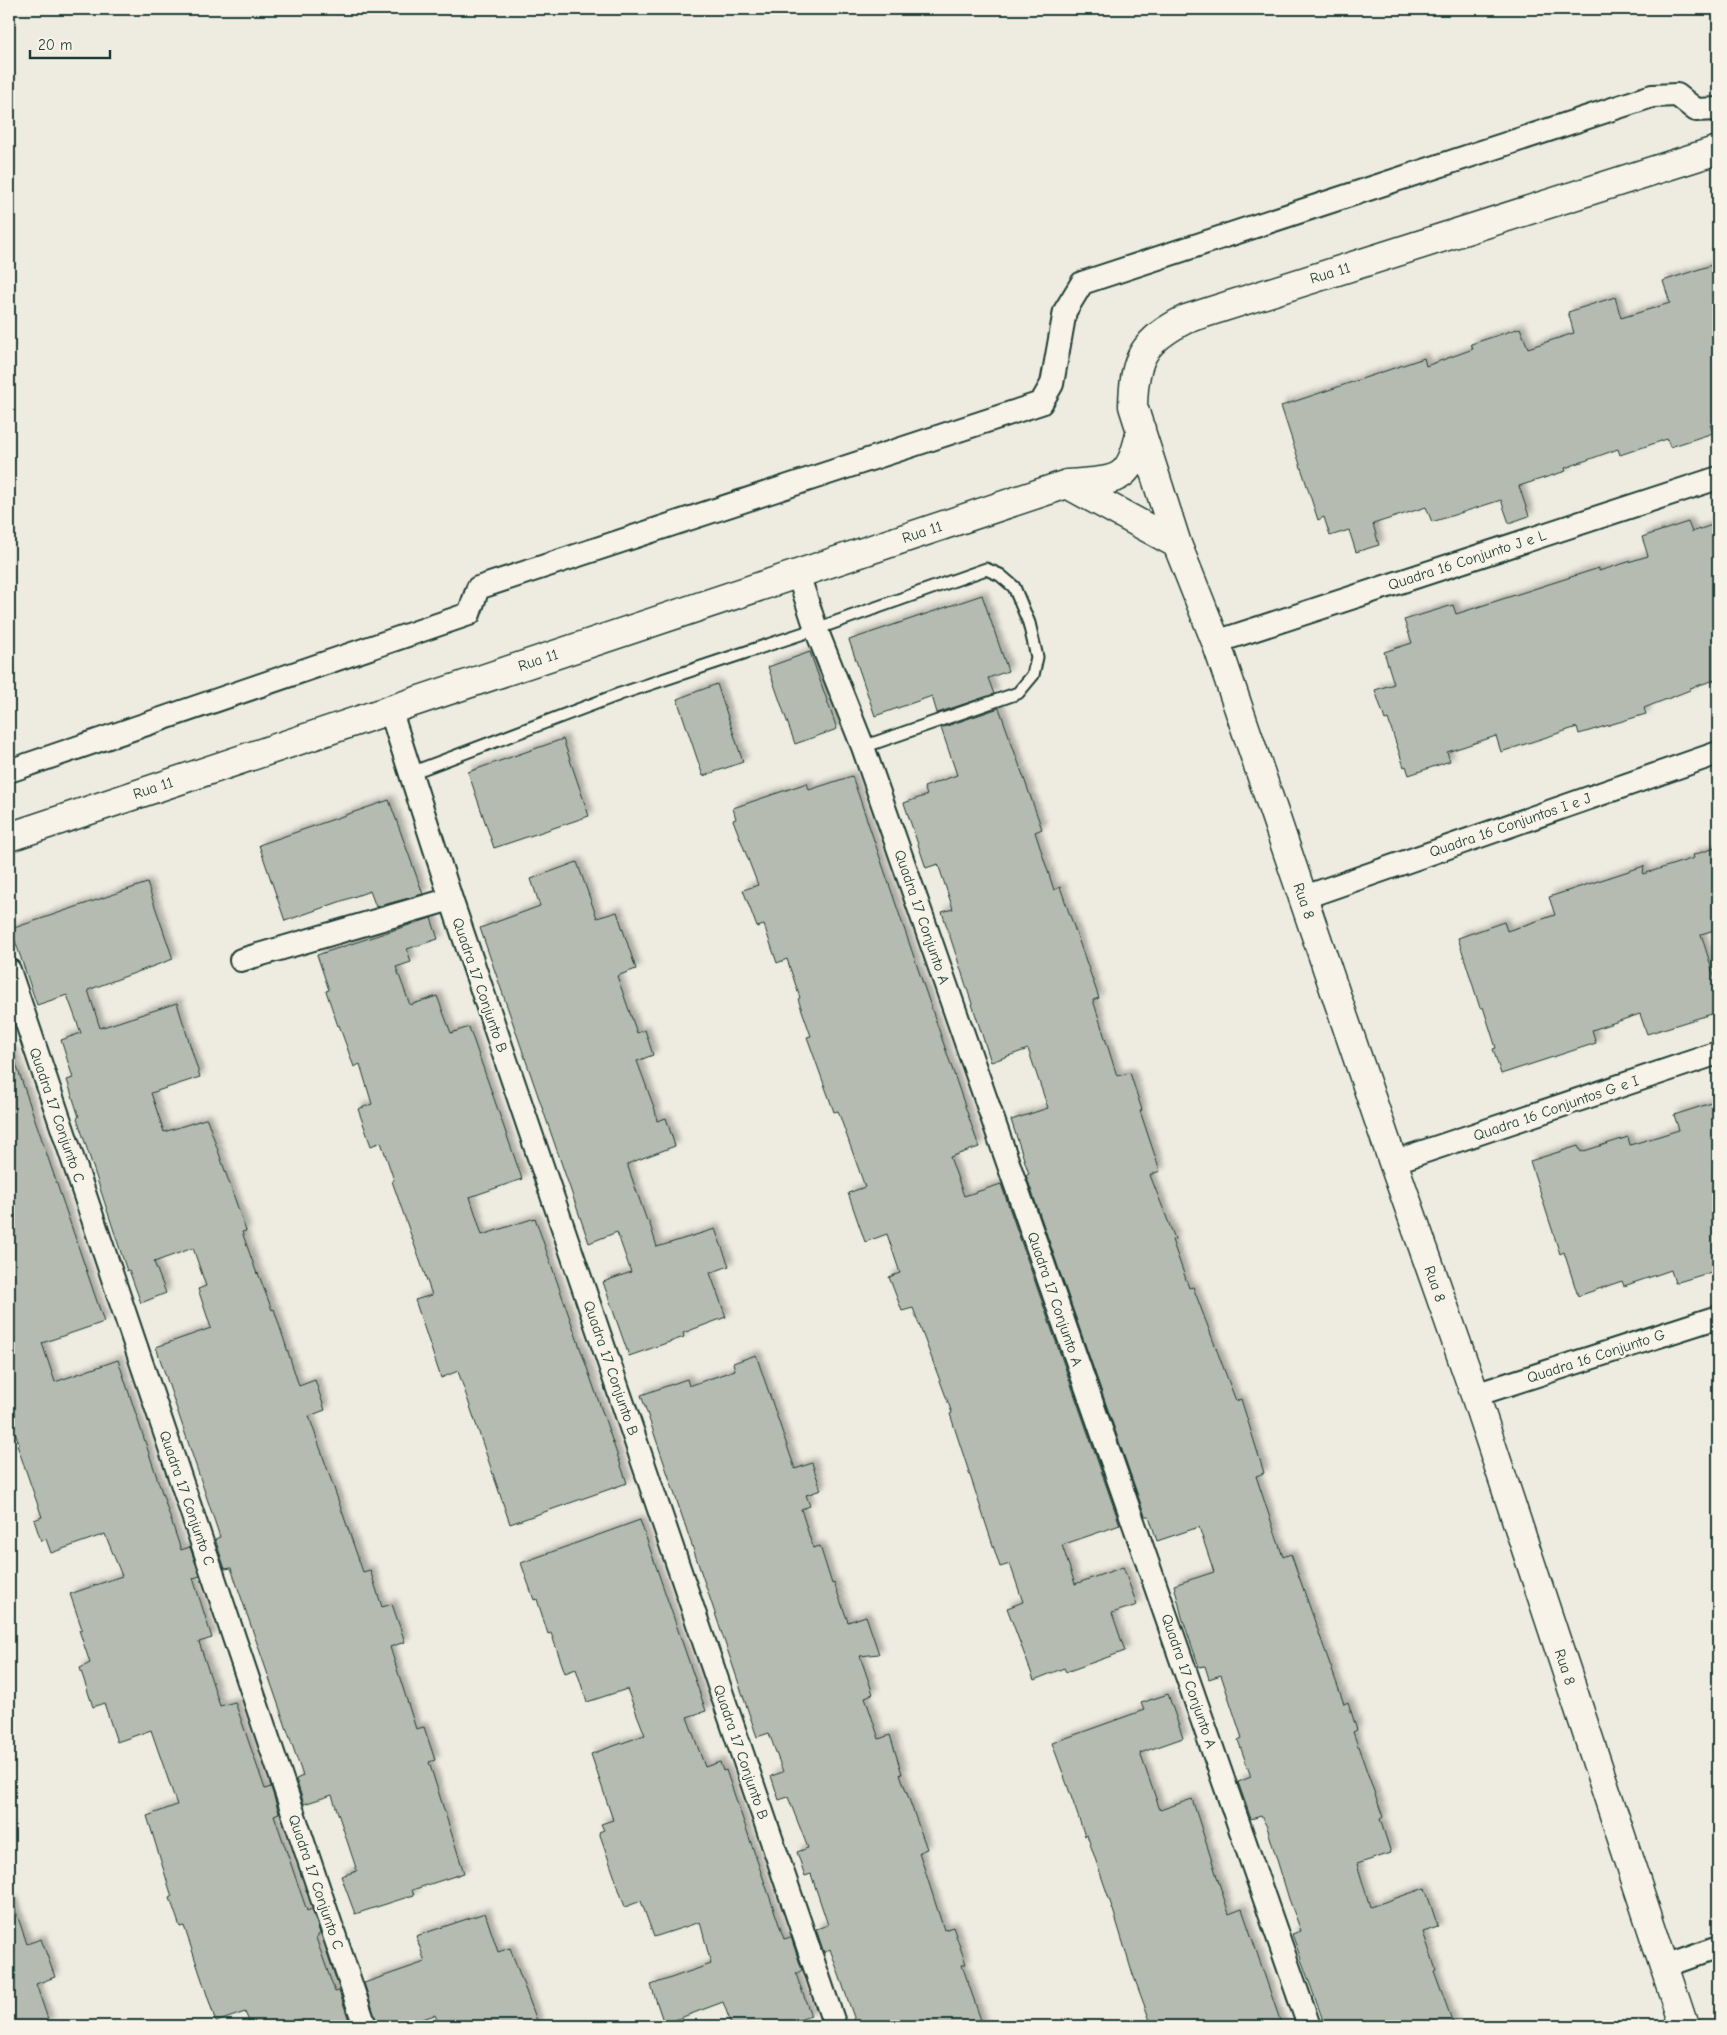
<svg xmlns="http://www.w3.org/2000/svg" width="1727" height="2035" viewBox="0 0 1727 2035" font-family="'Comic Neue',sans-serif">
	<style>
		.building { fill: #b5bbb0; stroke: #1f3d34; filter: url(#shadow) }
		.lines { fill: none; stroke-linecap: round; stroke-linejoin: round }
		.lane-casing { stroke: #1f3d34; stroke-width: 15 }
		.street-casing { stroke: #1f3d34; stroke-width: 26 }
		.secondary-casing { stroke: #1f3d34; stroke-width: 31 }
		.lane { stroke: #f7f3e8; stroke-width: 11 }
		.street { stroke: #f7f3e8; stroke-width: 22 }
		.secondary { stroke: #f7f3e8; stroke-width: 28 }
		.labels { text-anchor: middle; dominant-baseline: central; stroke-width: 5; stroke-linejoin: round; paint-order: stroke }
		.street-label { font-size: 15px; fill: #1f3d34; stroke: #f7f3e8 }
	</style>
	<defs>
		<filter id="shadow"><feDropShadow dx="4.5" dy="-4.5" stdDeviation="2.5" flood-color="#0004"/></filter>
	</defs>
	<rect width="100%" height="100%" fill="#eeece1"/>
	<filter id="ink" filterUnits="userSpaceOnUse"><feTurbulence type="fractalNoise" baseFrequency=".02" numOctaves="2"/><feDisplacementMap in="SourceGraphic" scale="10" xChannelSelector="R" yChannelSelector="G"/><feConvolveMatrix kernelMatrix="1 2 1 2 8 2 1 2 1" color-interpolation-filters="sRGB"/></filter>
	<g filter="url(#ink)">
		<!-- building -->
		<path class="building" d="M 1718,263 L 1718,422 L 1710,425 L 1713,433 L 1670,447 L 1667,439 L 1620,455 L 1618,449 L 1565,468 L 1566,471 L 1519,486 L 1529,516 L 1509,523 L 1501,500 L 1432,522 L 1426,507 L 1373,524 L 1379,545 L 1356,552 L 1349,530 L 1330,536 L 1324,517 L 1318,520 L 1281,406 L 1424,358 L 1426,366 L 1473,349 L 1471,344 L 1520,328 L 1528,348 L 1574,333 L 1568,312 L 1615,297 L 1621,318 L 1670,303 L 1663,281 Z
			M 1688,522 L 1692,532 L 1718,523 L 1718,679 L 1690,688 L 1690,690 L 1644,708 L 1646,714 L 1579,734 L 1577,727 L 1501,752 L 1496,736 L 1447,752 L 1450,761 L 1409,775 L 1406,766 L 1404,767 L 1388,719 L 1385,720 L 1375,690 L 1394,684 L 1384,652 L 1412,643 L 1404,620 L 1453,605 L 1456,614 L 1599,568 L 1599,571 L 1648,556 L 1642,537 Z
			M 982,595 L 1008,671 L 988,678 L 994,694 L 937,713 L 932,696 L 875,716 L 849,640 Z
			M 810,652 L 837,729 L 795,744 L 768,667 Z
			M 717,684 L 743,762 L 703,776 L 677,699 Z
			M 999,708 L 1042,829 L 1035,832 L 1054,890 L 1060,887 L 1099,998 L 1093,1000 L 1117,1076 L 1130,1073 L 1142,1110 L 1140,1111 L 1160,1171 L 1150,1175 L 1175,1239 L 1172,1240 L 1189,1288 L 1193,1287 L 1236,1401 L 1241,1399 L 1264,1473 L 1256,1476 L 1283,1557 L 1291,1554 L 1344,1704 L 1348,1702 L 1357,1730 L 1353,1732 L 1383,1817 L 1380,1819 L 1391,1853 L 1357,1864 L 1370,1907 L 1425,1888 L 1438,1927 L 1423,1932 L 1436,1970 L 1434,1971 L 1454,2026 L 1325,2026 L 1292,1934 L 1301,1931 L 1289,1899 L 1267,1827 L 1261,1816 L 1251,1819 L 1238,1782 L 1251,1777 L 1238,1740 L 1242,1738 L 1221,1675 L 1209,1679 L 1205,1666 L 1199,1667 L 1182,1617 L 1174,1585 L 1214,1572 L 1199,1527 L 1157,1541 L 1149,1516 L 1145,1516 L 1026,1175 L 1029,1174 L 1011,1120 L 1048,1108 L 1028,1049 L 991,1062 L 942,912 L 953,909 L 938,864 L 926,868 L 904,803 L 927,795 L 924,787 L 957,775 L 941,728 Z
			M 563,739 L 589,816 L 494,848 L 468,772 Z
			M 852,776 L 979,1147 L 950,1157 L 964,1196 L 1001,1184 L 1120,1525 L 1062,1545 L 1075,1584 L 1123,1567 L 1137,1605 L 1112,1613 L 1125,1651 L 1066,1672 L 1064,1668 L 1034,1680 L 1007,1608 L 1023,1602 L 1010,1564 L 1000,1567 L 950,1414 L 952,1413 L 913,1308 L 902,1311 L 889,1277 L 900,1273 L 887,1234 L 865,1242 L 848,1193 L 865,1187 L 838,1111 L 834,1112 L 807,1037 L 811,1036 L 798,999 L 800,998 L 787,959 L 777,963 L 764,925 L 757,927 L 743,890 L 758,885 L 733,820 L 736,819 L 733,808 L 807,783 L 809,790 Z
			M 389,800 L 423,894 L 376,907 L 370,891 L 285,921 L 259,845 Z
			M 1718,847 L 1718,929 L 1701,934 L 1718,989 L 1718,1012 L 1647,1034 L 1640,1014 L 1592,1030 L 1596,1043 L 1501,1074 L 1493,1049 L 1496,1048 L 1483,1007 L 1480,1008 L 1458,938 L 1504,922 L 1507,931 L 1555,915 L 1549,897 L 1644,866 L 1643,874 L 1694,858 L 1693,855 Z
			M 577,862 L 597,918 L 617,912 L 636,969 L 617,976 L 637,1033 L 645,1030 L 653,1055 L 637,1061 L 655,1110 L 657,1121 L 666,1118 L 675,1146 L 627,1164 L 647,1221 L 649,1221 L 657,1247 L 715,1229 L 729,1266 L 710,1273 L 726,1317 L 683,1333 L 684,1337 L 629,1356 L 603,1282 L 631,1272 L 617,1232 L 589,1243 L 480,928 L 540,906 L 531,879 Z
			M 147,883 L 173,959 L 88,990 L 100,1028 L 177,1003 L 200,1077 L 151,1093 L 164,1132 L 205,1119 L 207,1119 L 246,1231 L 242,1232 L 257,1274 L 258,1273 L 272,1310 L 274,1309 L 299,1386 L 315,1380 L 325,1410 L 309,1416 L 363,1572 L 370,1570 L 382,1607 L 392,1604 L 405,1642 L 390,1647 L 416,1729 L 424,1727 L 435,1760 L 429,1762 L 464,1873 L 412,1890 L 414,1895 L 355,1914 L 341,1876 L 357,1871 L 332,1795 L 304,1804 L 296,1779 L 303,1776 L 231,1568 L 225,1569 L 215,1539 L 220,1537 L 156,1347 L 211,1328 L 198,1289 L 206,1286 L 193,1248 L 154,1262 L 166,1293 L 141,1303 L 129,1270 L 127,1271 L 77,1118 L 79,1117 L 67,1080 L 73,1078 L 61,1040 L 81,1033 L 67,995 L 37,1005 L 11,929 Z
			M 431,918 L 438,939 L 407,949 L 411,962 L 396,967 L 410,1005 L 437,996 L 451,1033 L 469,1027 L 522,1179 L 470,1197 L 482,1235 L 535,1218 L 627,1483 L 510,1524 L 458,1371 L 441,1378 L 415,1300 L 432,1295 L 392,1181 L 394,1180 L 381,1142 L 371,1146 L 358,1109 L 372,1104 L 360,1064 L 354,1067 L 339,1025 L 338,1026 L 326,991 L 329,990 L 317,955 Z
			M 12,1052 L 104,1322 L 42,1343 L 55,1382 L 118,1360 L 181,1550 L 190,1547 L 200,1576 L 193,1578 L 212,1638 L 199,1642 L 220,1706 L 235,1702 L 265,1789 L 271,1787 L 279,1813 L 274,1815 L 307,1911 L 312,1909 L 320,1933 L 316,1938 L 335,1992 L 339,1991 L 351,2026 L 302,2026 L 300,2019 L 279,2026 L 251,2026 L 245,2012 L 216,2022 L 184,1926 L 180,1927 L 170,1898 L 172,1897 L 147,1816 L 177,1805 L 151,1730 L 117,1742 L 104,1703 L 93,1707 L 80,1668 L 90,1663 L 79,1630 L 82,1629 L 70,1594 L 122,1576 L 105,1534 L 51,1553 L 46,1539 L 41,1541 L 34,1520 L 42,1517 L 17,1445 L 19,1444 L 9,1415 L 9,1053 Z
			M 1718,1101 L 1718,1270 L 1675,1283 L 1671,1270 L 1624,1286 L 1622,1281 L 1578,1296 L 1564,1252 L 1560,1254 L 1530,1161 L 1578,1146 L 1581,1152 L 1628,1137 L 1630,1145 L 1679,1130 L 1674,1115 Z
			M 756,1355 L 795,1469 L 812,1463 L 821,1490 L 806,1495 L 810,1506 L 801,1509 L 813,1548 L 820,1546 L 832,1584 L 834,1583 L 848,1622 L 866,1616 L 879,1654 L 860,1656 L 873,1694 L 865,1697 L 879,1739 L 890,1735 L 902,1774 L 900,1774 L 927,1849 L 919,1852 L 936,1905 L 944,1930 L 953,1927 L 966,1964 L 962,1965 L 983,2026 L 857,2026 L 830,1949 L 824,1953 L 816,1929 L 828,1925 L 811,1874 L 805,1876 L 797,1852 L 808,1848 L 788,1797 L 779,1800 L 771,1776 L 783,1772 L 769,1733 L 757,1737 L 641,1395 L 687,1379 L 689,1386 L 735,1370 L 733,1363 Z
			M 640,1520 L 706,1711 L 687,1717 L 705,1767 L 720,1762 L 723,1771 L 726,1770 L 784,1939 L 791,1937 L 802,1970 L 796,1974 L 811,2016 L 780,2026 L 732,2026 L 723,2002 L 664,2024 L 651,1985 L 711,1964 L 700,1922 L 654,1937 L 641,1901 L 625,1907 L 599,1832 L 604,1830 L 601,1824 L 613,1820 L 591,1754 L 645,1735 L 627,1689 L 587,1702 L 576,1669 L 565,1673 L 551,1633 L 548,1634 L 537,1599 L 534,1600 L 521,1563 Z
			M 1168,1694 L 1183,1738 L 1140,1753 L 1160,1810 L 1192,1799 L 1229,1914 L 1242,1909 L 1282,2026 L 1152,2026 L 1131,1969 L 1114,1913 L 1087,1835 L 1085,1836 L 1065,1779 L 1052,1743 L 1144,1710 L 1141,1703 Z
			M 12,1900 L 27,1944 L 41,1939 L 55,1977 L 36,1984 L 49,2022 L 35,2026 L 9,2026 L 9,1901 Z
			M 485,1913 L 498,1952 L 510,1948 L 539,2026 L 439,2026 L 435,2015 L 400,2026 L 378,2026 L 364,1983 L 425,1962 L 416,1936 Z"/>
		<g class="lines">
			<!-- lane casing -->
			<g class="lane-casing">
				<path id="lane" d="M 411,773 L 620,694 L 816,629 L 986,569 L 1000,575 L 1014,587 L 1029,623 L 1037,657 L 1033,675 L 1018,693 L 863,747"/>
			</g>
			<!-- street casing -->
			<g class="street-casing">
				<path id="street" d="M 798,574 L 816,629 L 863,747 L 1309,2026
					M 1216,642 L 1718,478
					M 390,709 L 451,899 L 835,2026
					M 9,771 L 469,614 L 478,588 L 1041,403 L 1052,384 L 1065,311 L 1082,283 L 1652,96 L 1677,95 L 1696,110 L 1718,109
					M 1302,898 L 1718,753
					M 241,960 L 451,899
					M 9,970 L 365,2026
					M 1393,1162 L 1718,1053
					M 1475,1395 L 1718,1317
					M 1665,1966 L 1718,1947"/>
			</g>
			<!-- secondary casing -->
			<g class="secondary-casing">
				<path id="secondary" d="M 1067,484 L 1177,544
					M 9,837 L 1067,484 C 1118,480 1130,484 1141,429
					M 1684,2026 L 1475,1395 L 1393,1162 L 1216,642 L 1177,544 L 1133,406 C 1134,358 1143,341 1186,319 L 1718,150"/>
			</g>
			<!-- lane -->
			<use href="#lane" class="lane"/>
			<!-- street -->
			<use href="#street" class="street"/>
			<!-- secondary -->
			<use href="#secondary" class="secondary"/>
		</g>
	</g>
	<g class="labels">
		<!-- street labels -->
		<g class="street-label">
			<text transform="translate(1330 273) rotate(-17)">Rua 11</text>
			<text transform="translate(922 532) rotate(-18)">Rua 11</text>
			<text transform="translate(1467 560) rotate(-18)">Quadra 16 Conjunto J e L</text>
			<text transform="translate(538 660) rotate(-18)">Rua 11</text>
			<text transform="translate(153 788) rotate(-18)">Rua 11</text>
			<text transform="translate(1510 825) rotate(-19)">Quadra 16 Conjuntos I e J</text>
			<text transform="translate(1304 901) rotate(71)">Rua 8</text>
			<text transform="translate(922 917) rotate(71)">Quadra 17 Conjunto A</text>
			<text transform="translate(480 985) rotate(71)">Quadra 17 Conjunto B</text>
			<text transform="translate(1556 1108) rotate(-19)">Quadra 16 Conjuntos G e I</text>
			<text transform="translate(57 1115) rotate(71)">Quadra 17 Conjunto C</text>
			<text transform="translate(1435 1284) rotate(71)">Rua 8</text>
			<text transform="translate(1055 1299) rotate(71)">Quadra 17 Conjunto A</text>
			<text transform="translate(1596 1356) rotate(-18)">Quadra 16 Conjunto G</text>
			<text transform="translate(611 1368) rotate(71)">Quadra 17 Conjunto B</text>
			<text transform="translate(187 1498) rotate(71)">Quadra 17 Conjunto C</text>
			<text transform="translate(1565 1667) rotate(72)">Rua 8</text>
			<text transform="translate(1189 1681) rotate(71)">Quadra 17 Conjunto A</text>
			<text transform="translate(741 1752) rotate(71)">Quadra 17 Conjunto B</text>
			<text transform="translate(316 1882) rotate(71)">Quadra 17 Conjunto C</text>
		</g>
	</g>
	<!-- margin -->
	<rect width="1727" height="2035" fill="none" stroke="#f7f3e8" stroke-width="30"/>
	<rect x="15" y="15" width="1697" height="2005" fill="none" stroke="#1f3d34" stroke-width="2" filter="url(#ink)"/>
	<!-- scale -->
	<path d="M30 50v8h80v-8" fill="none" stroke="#1f3d34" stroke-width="2.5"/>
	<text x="38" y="50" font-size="15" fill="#1f3d34" stroke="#f7f3e8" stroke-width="4" paint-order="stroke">20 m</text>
</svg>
